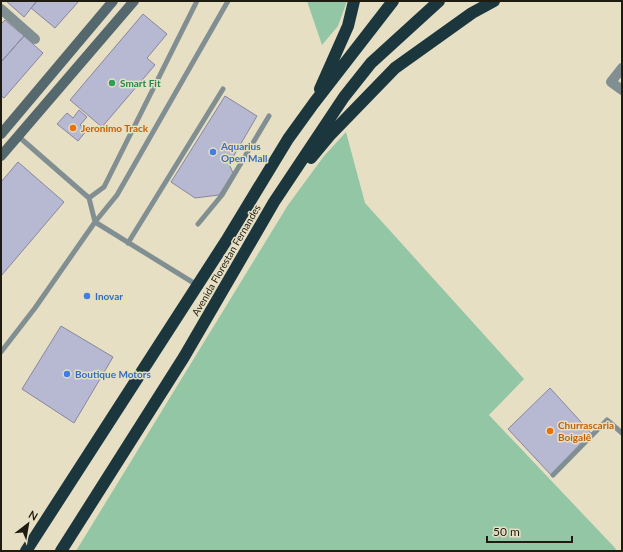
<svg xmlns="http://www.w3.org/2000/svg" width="623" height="552" viewBox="0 0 623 552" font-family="Lato,sans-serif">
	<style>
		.green { fill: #92c6a5 }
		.building { fill: #b7b8d2; stroke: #86879f }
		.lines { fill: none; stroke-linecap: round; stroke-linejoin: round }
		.lane { stroke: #818f92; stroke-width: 5 }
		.street { stroke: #818f92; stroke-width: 10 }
		.secondary { stroke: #55686d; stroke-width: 10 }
		.highway { stroke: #1b373d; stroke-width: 12 }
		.leisure-dot { fill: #2e9e5b; stroke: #e6dfc4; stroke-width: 1.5 }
		.food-dot { fill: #e8710a; stroke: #e6dfc4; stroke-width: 1.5 }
		.shop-dot { fill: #3f7fe0; stroke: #e6dfc4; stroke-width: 1.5 }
		.labels { text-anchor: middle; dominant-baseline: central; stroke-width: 3; stroke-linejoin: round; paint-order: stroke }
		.leisure-label { font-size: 10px; font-weight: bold; fill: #27864d; stroke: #e6dfc4; text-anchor: start }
		.food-label { font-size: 10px; font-weight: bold; fill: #c56008; stroke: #e6dfc4; text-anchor: start }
		.shop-label { font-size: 10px; font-weight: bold; fill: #366cbe; stroke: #e6dfc4; text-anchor: start }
		.street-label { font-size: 10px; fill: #1e1b11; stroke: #e6dfc4 }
	</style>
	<rect width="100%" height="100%" fill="#e6dfc4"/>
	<!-- green -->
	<path class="green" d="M 307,1 L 347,1 L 338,26 L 322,45 Z
		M 346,132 L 365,203 L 524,379 L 489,415 L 616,549 L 614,551 L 76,551 L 288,205 L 324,156 Z"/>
	<!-- building -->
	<path class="building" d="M 6,1 L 37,1 L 24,17 Z
		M 37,1 L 79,1 L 55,28 L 31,8 Z
		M 143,14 L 167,34 L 147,58 L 155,65 L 102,127 L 70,100 Z
		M 5,20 L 24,36 L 1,62 L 1,24 Z
		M 24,36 L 43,53 L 4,98 L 1,96 L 1,62 Z
		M 225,96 L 257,116 L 229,164 L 233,173 L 219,195 L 195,198 L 171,182 Z
		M 79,110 L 87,117 L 80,125 L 87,130 L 78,141 L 57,124 L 67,113 L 73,118 Z
		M 18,162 L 64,202 L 1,276 L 1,182 Z
		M 61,326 L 113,357 L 74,423 L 22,389 Z
		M 550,388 L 592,434 L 551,475 L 508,429 Z"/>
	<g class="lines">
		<!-- lane -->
		<path class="lane" d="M 18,136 L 89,198 L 95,222 L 197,285
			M 89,198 L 104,187 L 197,1
			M 198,224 L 222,195 L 269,116
			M 128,243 L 223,89
			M 1,352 L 35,308 L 95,222 L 117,195 L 228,1
			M 553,475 L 607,420 L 622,433"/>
		<!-- street -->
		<path class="street" d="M 1,9 L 35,39
			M 622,68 L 611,82 L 622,90"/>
		<!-- secondary -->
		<path class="secondary" d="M 1,134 L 113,1
			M 1,156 L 134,1"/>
		<!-- highway -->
		<path class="highway" d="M 320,89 L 348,26 L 354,1
			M 311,158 L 331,134 L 395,68 L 472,13 L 494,1
			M 26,551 L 226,241 L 288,139 L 314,103 L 393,1
			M 61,551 L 184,357 L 274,202 L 344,97 L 371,63 L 439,1"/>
	</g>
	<!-- markers -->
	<circle class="leisure-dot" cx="112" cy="83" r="4"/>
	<g class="food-dot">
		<circle cx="73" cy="128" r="4"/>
		<circle cx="550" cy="431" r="4"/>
	</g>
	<g class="shop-dot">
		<circle cx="213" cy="152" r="4"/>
		<circle cx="87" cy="296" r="4"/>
		<circle cx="67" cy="374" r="4"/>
	</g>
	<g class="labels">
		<!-- leisure labels -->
		<g class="leisure-label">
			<text x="120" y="83">Smart Fit</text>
		</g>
		<!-- food labels -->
		<g class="food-label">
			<text x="81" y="128">Jeronimo Track</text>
			<text x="558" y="425">Churrascaria<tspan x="558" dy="12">Boigalê</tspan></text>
		</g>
		<!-- shop labels -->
		<g class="shop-label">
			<text x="221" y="146">Aquarius<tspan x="221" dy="12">Open Mall</tspan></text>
			<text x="95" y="296">Inovar</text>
			<text x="75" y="374">Boutique Motors</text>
		</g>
		<!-- street labels -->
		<g class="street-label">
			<text transform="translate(226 260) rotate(-60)">Avenida Florestan Fernandes</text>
		</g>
	</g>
	<!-- border -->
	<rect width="623" height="552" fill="none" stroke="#1e1b11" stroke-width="4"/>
	<!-- north arrow -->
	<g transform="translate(28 524) rotate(31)" stroke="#e6dfc4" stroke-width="3" paint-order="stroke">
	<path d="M0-3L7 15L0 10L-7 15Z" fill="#1e1b11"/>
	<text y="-6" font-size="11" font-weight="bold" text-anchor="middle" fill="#1e1b11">N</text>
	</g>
	<!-- scale -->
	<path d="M487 536v6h85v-6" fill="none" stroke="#1e1b11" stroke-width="2"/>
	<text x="493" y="536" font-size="12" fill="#1e1b11" stroke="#e6dfc4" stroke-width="3" paint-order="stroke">50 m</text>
</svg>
